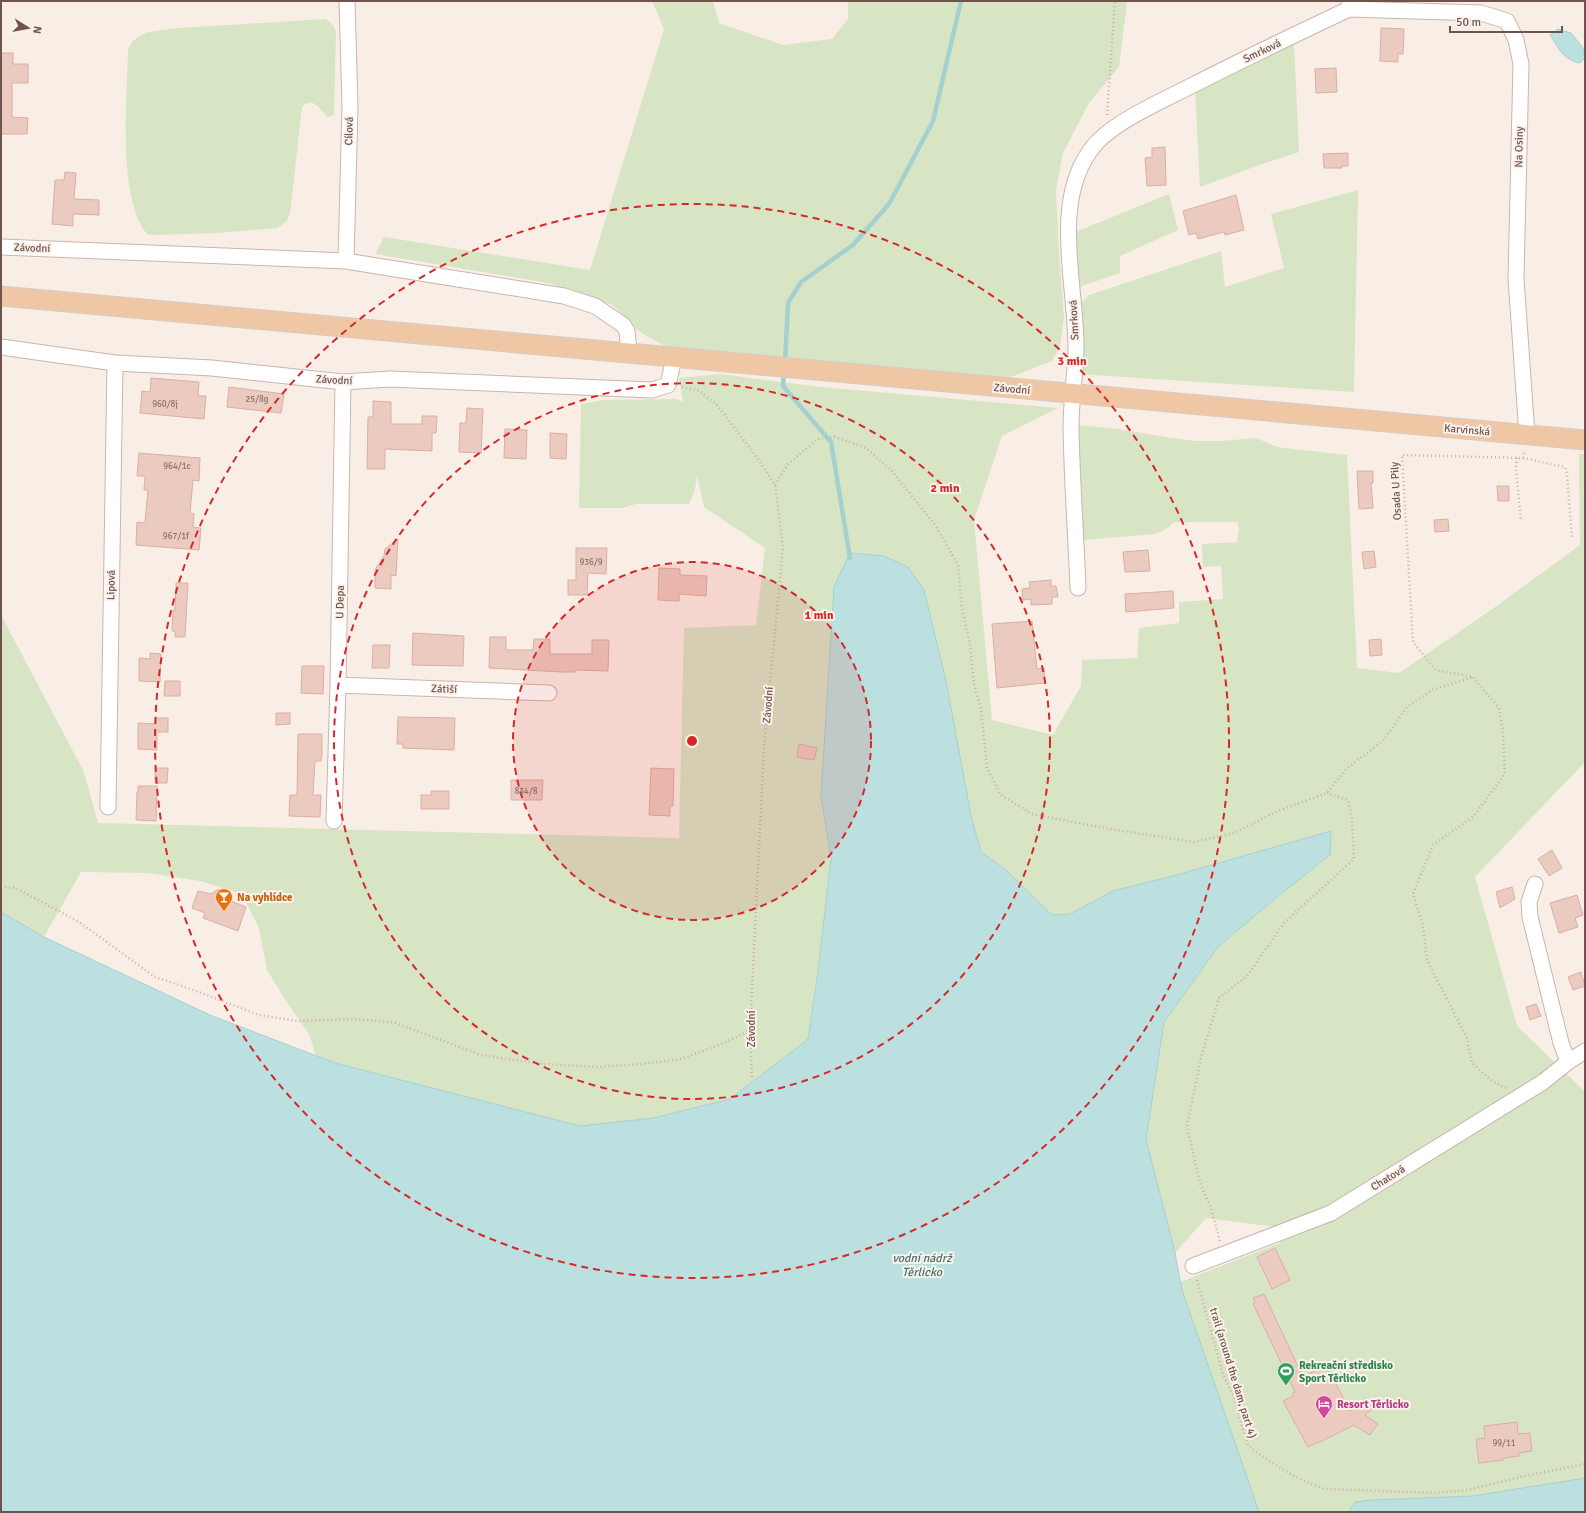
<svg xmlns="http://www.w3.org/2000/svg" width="1586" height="1513" viewBox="0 0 1586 1513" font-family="Signika,sans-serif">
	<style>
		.green { fill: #d7e5c5 }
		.water { fill: #bce0df; stroke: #a4d1d0 }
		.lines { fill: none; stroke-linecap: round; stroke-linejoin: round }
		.stream { stroke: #a4d1d0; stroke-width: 4.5 }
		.building { fill: #ebcac0; stroke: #dcaea3 }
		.minor-casing { stroke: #c9b5ad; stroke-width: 17 }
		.major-casing { stroke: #d4ccca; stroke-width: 21 }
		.path { stroke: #d0ada4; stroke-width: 2.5; stroke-dasharray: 1 3; stroke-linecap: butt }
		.minor { stroke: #fff; stroke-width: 15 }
		.major { stroke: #f0c7a5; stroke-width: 19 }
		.ring { fill: none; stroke: #d62828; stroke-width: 2; stroke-dasharray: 7 5 }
		.labels { text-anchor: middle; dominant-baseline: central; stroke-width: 4; stroke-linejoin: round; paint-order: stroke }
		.number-label { font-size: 9px; fill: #8e726a }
		.street-label { font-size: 11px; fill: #6f544d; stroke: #fcf2eb }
		.food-label { font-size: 11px; font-weight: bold; fill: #c56008; stroke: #fcf2eb; text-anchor: start }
		.leisure-label { font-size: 11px; font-weight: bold; fill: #27864d; stroke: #fcf2eb; text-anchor: start }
		.hotel-label { font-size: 11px; font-weight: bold; fill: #b23c85; stroke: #fcf2eb; text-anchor: start }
		.water-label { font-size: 12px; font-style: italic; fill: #437272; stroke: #fcf2eb }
		.centre { fill: #d62828; stroke: #fcf2eb; stroke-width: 2 }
		.ring-label { font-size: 12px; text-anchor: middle; font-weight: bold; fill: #d62828; stroke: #fcf2eb; stroke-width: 4; stroke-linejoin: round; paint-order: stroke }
	</style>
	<rect width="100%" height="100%" fill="#f9eee5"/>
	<!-- green -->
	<path class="green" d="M 652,1 L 713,1 L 719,23 L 783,45 L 832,39 L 848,19 L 848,1 L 1127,1 L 1119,67 L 1089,103 L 1063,153 L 1056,190 L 1059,253 L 1064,317 L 1060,346 L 1052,361 L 1008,378 L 666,347 L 640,332 L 613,305 L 549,283 L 375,254 L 384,237 L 590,270 L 664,29 Z
		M 326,19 L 333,25 L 336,32 L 334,115 L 327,117 C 320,109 313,96 302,107 L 290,214 L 286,222 L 277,228 L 217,233 L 152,235 L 147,234 C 117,198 127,97 128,50 L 132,42 L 138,37 L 148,32 L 179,28 Z
		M 1294,42 L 1299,152 L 1262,164 L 1200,187 L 1195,90 Z
		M 1358,190 L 1354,392 L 1079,374 L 1079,305 L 1089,295 L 1221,251 L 1225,287 L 1284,268 L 1271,214 Z
		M 1169,194 L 1178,230 L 1120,256 L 1120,273 L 1079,287 L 1073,233 Z
		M 720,374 L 821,387 L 1058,408 L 1002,436 L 974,520 L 992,720 L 1053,735 L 1081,686 L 1082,660 L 1137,658 L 1139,628 L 1179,623 L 1179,602 L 1223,599 L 1221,566 L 1203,567 L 1202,544 L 1237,542 L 1239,529 L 1237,522 L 1174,522 L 1168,528 L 1156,534 L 1082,540 L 1077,425 L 1118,429 L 1171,438 L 1197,441 L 1222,441 L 1256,438 L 1277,447 L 1347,455 L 1357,668 L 1399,673 L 1491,610 L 1580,545 L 1579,454 L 1585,454 L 1585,762 L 1475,877 L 1517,1026 L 1585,1092 L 1585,1478 L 1473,1496 L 1356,1502 L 1348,1512 L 1259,1512 L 1182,1290 L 1180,1282 L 1280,1243 L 1276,1227 L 1206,1218 L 1175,1253 L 1146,1139 L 1164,1022 L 1218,947 L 1277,897 L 1330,855 L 1330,831 L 1173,876 L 1113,891 L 1070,914 L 1052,915 L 1007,871 L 981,852 L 971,816 L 834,587 L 821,796 L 831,858 L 818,972 L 808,1039 L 730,1099 L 654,1118 L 580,1126 L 335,1063 L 316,1056 L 309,1034 L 286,1001 L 267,970 L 259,928 L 242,894 L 200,881 L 147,873 L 81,872 L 44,937 L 1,912 L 1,615 L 84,772 L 98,823 L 679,838 L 684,628 L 756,625 L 765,548 L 704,507 L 697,475 L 695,490 L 689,504 L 636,504 L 622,508 L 579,508 L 581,404 L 604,400 L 677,399 L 683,402 L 679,378 Z"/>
	<!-- water -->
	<path class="water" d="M 1558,29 L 1571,33 L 1583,48 L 1585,58 L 1580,63 C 1562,59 1560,50 1550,35 Z
		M 850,553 L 884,556 L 908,567 L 924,590 L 946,681 L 971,816 L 981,852 L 1007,871 L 1052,915 L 1070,914 L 1113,891 L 1173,876 L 1331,831 L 1330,855 L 1277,897 L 1218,947 L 1164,1022 L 1146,1139 L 1175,1253 L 1182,1290 L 1259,1512 L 1,1512 L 1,912 L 44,937 L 210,1015 L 335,1063 L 580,1126 L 654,1118 L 730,1099 L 808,1039 L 818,972 L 831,858 L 821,796 L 834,587 Z
		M 1585,1478 L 1585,1512 L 1348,1512 L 1355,1502 L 1372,1500 L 1473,1496 Z"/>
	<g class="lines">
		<!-- stream -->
		<path class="stream" d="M 785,363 L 788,303 L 801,282 L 853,245 L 889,204 L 933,121 L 961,1
			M 784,372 L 783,386 L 831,442 L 850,558"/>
	</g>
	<!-- building -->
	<path class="building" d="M 1381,28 L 1404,29 L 1403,54 L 1398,54 L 1398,62 L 1380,61 Z
		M 1,53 L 13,53 L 13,64 L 28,64 L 28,83 L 12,83 L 12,117 L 28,118 L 27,134 L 1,134 Z
		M 1336,68 L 1337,92 L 1316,93 L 1315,69 Z
		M 1165,147 L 1166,185 L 1147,186 L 1145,158 L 1152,157 L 1152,148 Z
		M 1348,153 L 1348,166 L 1342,166 L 1342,168 L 1324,168 L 1323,154 Z
		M 65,172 L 76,173 L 74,199 L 99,200 L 99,215 L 73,214 L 73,226 L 52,224 L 55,180 L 64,180 Z
		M 1236,195 L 1244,230 L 1225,235 L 1224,232 L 1198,239 L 1196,233 L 1189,235 L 1183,211 Z
		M 151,378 L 199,382 L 198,396 L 206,396 L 204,419 L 140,413 L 142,391 L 150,392 Z
		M 229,387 L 284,394 L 281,413 L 227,407 Z
		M 373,401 L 391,402 L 391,424 L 422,424 L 422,416 L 437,416 L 436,433 L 432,433 L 432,451 L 385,449 L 385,469 L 367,469 L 368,417 L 373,417 Z
		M 467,408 L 483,409 L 481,453 L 459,452 L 460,423 L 466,423 Z
		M 505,429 L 527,430 L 526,459 L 504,458 Z
		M 550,433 L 567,434 L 566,459 L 550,458 Z
		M 139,453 L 200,458 L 199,481 L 193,480 L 190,513 L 194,514 L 193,527 L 201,528 L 199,550 L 136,545 L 137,522 L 145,523 L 148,490 L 144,490 L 145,476 L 137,476 Z
		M 1357,471 L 1373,471 L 1373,483 L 1371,483 L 1373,508 L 1359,509 Z
		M 1497,486 L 1509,486 L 1509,501 L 1498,501 Z
		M 1448,519 L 1449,531 L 1435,532 L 1434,520 Z
		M 398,539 L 396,576 L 391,575 L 391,589 L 375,588 L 375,570 L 384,556 L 385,549 Z
		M 576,548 L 607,548 L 606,574 L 588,573 L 587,595 L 568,595 L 568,580 L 576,580 Z
		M 1148,550 L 1150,571 L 1125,572 L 1123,552 Z
		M 1374,551 L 1376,567 L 1364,569 L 1362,552 Z
		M 659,568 L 680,569 L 680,575 L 707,576 L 706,596 L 679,594 L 679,601 L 658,600 Z
		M 1051,580 L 1051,586 L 1056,586 L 1058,597 L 1052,597 L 1052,604 L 1031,605 L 1031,599 L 1023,600 L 1022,589 L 1030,588 L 1029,582 Z
		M 176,583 L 188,583 L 185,637 L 175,637 L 175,631 L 172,631 L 173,610 L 175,610 Z
		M 1173,591 L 1174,608 L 1126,612 L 1125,594 Z
		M 1032,621 L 1037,669 L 1044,668 L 1045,683 L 997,688 L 992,624 Z
		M 413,633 L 464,636 L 463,666 L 412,665 Z
		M 490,637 L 506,637 L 506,650 L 533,650 L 534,639 L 550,639 L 550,654 L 592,654 L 592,640 L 609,640 L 608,671 L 575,670 L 575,672 L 562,672 L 489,668 Z
		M 1381,639 L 1382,655 L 1370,656 L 1369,640 Z
		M 373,645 L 390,645 L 389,668 L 372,668 Z
		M 150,653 L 161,654 L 160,682 L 139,681 L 139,658 L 150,659 Z
		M 302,666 L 324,666 L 323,694 L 301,693 Z
		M 165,681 L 180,681 L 180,696 L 164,696 Z
		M 276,713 L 290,713 L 290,724 L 276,725 Z
		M 398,717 L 455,718 L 454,750 L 403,748 L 403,744 L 397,744 Z
		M 156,718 L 168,718 L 168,732 L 157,732 L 157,750 L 138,749 L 138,723 L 156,724 Z
		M 298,734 L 322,734 L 322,753 L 321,761 L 315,761 L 313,795 L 321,795 L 320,817 L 289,816 L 290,795 L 297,795 Z
		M 799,744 L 817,748 L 814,760 L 797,757 Z
		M 155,768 L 168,768 L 167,783 L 155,783 Z
		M 651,768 L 674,769 L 673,806 L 670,806 L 670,816 L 649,815 Z
		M 511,780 L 543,780 L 542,800 L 511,800 Z
		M 138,786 L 157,786 L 156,821 L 136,820 L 137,792 L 138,792 Z
		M 431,791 L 449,791 L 449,809 L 421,809 L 421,795 L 431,795 Z
		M 1552,850 L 1562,868 L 1549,876 L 1538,859 Z
		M 1512,887 L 1515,899 L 1500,908 L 1496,892 Z
		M 223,889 L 229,893 L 231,901 L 246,907 L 238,931 L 203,918 L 205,913 L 192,908 L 198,891 L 211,894 L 217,890 Z
		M 1577,895 L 1583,915 L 1575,918 L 1578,927 L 1559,933 L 1550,903 Z
		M 1581,972 L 1585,986 L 1573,990 L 1568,977 Z
		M 1536,1004 L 1541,1016 L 1530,1020 L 1526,1007 Z
		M 1275,1248 L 1290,1280 L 1272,1289 L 1257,1257 Z
		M 1264,1294 L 1303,1377 L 1326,1365 L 1350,1411 L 1366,1398 L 1374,1408 L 1365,1415 L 1378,1424 L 1370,1435 L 1354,1425 L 1318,1443 L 1318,1442 L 1308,1447 L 1283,1401 L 1293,1396 L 1292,1394 L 1295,1392 L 1253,1304 L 1255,1303 L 1253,1298 Z
		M 1517,1422 L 1518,1434 L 1530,1433 L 1532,1451 L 1519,1453 L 1519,1456 L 1503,1458 L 1503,1460 L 1479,1463 L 1476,1439 L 1485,1438 L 1484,1426 Z"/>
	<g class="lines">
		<!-- minor casing -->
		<g class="minor-casing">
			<path id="minor" d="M 1349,9 L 1481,13 L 1507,21 L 1516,40 L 1521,64 L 1516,279 L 1527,435
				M 1,247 L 346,261 L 564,296 L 595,306 L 623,325 L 627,331 L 629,353
				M 346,261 L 350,106 L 347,1
				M 1,347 L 115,363 L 212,368 L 343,382 L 390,379 L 652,390 L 668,385 L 674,358
				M 1078,588 C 1076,535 1072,482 1071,428 C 1071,402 1075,377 1076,351 C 1077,288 1051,205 1090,151 C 1108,124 1160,102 1189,87 C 1242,60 1296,34 1349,9 L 1350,1
				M 338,685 L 549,693
				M 108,807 L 115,363
				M 334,821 L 338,685 L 343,382
				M 1535,884 L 1529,902 L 1530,917 L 1561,1043 L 1568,1062
				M 1193,1266 L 1331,1213 L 1543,1082 L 1568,1062 L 1585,1051"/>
		</g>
		<!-- major casing -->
		<g class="major-casing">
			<path id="major" d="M 1,296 L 1585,440"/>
		</g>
		<!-- path -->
		<path class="path" d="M 1107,115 L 1115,1
			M 682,387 L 700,391 L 718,406 L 758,459 L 775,485 L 783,546 L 764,747 L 750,1030 L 752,1080
			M 1517,458 L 1516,470 L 1521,521
			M 1523,458 L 1565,467 L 1567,474 L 1572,539
			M 775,485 L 788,464 L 818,439 L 835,437 L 866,448 L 892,471 L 935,525 L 958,565 L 962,609 L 970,644 L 974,684 L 981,710 L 987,768 L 1001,795 L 1032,814 L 1110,829 L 1194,842 L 1234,833 L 1275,812 L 1327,793 L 1347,768 L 1383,741 L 1407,707 L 1432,690 L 1473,677
			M 1,887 L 16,888 L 79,922 L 155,977 L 188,988 L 259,1015 L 297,1021 L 354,1019 L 393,1022 L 481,1055 L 543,1064 L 597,1067 L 641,1064 L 681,1059 L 724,1043 L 750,1030
			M 1506,1088 L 1492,1081 L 1472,1063 L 1467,1038 L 1427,960 L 1423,926 L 1413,894 L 1433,845 L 1473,817 L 1505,774 L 1503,731 L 1499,708 L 1473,677 L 1436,670 L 1413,642 L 1402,455 L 1523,458 L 1525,450
			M 1220,1241 L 1211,1208 L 1200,1183 L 1187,1126 L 1202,1054 L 1219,998 L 1247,976 L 1284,923 L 1354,859 L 1352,819 L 1348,800 L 1327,793
			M 1197,1280 L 1223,1375 L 1233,1395 L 1248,1446 C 1272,1463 1296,1480 1325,1489 L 1435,1493 L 1468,1490 L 1525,1476 L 1585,1464"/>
		<!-- minor -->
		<use href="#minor" class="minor"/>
		<!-- major -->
		<use href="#major" class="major"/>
	</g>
	<!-- distance rings -->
	<circle cx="692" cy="741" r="179" fill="#d62828" fill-opacity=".12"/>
	<g class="ring">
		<circle cx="692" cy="741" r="179"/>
		<circle cx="692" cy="741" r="358"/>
		<circle cx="692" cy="741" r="537"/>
	</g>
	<!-- icons -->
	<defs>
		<g id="bar-pin" transform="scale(0.9)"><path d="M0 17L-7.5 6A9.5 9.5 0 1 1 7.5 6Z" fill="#e8710a" stroke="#fcf2eb"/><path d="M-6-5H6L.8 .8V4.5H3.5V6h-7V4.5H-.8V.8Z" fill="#fff"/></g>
		<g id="stadium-pin" transform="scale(0.9)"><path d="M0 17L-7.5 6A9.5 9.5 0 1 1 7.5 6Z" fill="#2e9e5b" stroke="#fcf2eb"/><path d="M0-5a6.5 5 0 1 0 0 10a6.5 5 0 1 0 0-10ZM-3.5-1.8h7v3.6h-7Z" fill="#fff"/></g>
		<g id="hotel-pin" transform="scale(0.9)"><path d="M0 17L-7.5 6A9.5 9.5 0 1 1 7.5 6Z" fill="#d1479c" stroke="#fcf2eb"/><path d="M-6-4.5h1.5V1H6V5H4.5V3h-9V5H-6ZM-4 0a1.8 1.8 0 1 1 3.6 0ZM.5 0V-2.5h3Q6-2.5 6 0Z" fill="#fff"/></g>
	</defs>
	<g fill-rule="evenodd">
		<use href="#bar-pin" x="224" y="897"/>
		<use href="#stadium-pin" x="1286" y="1371"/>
		<use href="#hotel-pin" x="1324" y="1404"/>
	</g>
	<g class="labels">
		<!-- number labels -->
		<g class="number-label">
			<text x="257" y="399">25/8g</text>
			<text x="165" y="404">960/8j</text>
			<text x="177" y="466">964/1c</text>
			<text x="176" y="536">967/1f</text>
			<text x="591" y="562">936/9</text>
			<text x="526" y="791">834/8</text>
			<text x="1504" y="1443">99/11</text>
		</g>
		<!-- street labels -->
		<g class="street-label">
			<text transform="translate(1262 51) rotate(-26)">Smrková</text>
			<text transform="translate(349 131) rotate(-89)">Cílová</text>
			<text transform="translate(1519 147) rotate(-89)">Na Osiny</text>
			<text transform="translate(32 248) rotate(2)">Závodní</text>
			<text transform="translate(1074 320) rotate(-93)">Smrková</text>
			<text transform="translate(334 380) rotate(3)">Závodní</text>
			<text transform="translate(1012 389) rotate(5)">Závodní</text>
			<text transform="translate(1467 430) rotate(5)">Karvinská</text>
			<text transform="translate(1396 491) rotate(-93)">Osada U Pily</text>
			<text transform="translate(111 585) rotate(-89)">Lipová</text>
			<text transform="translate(340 602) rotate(-89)">U Depa</text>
			<text transform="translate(444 689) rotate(2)">Zátiší</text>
			<text transform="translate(768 705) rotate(-85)">Závodní</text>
			<text transform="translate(751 1029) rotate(-90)">Závodní</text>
			<text transform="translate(1388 1178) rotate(-32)">Chatová</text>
			<text transform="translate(1233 1373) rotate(73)">trail (around the dam, part 4)</text>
		</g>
		<!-- food labels -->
		<g class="food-label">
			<text x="237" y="897">Na vyhlídce</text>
		</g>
		<!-- leisure labels -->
		<g class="leisure-label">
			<text x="1299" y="1365">Rekreační středisko<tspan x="1299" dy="13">Sport Těrlicko</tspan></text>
		</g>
		<!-- hotel labels -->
		<g class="hotel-label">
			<text x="1337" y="1404">Resort Těrlicko</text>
		</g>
		<!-- water labels -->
		<g class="water-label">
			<text x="922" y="1258">vodní nádrž<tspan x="922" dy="14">Těrlicko</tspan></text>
		</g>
	</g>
	<circle cx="692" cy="741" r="6" class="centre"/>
	<g class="ring-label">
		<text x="1072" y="365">3 min</text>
		<text x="945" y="492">2 min</text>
		<text x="819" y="619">1 min</text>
	</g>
	<!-- border -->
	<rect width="1586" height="1513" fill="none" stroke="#6f544d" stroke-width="4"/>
	<!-- north arrow -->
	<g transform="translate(28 28) rotate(101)" stroke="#fcf2eb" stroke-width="3" paint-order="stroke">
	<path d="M0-3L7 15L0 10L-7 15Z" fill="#6f544d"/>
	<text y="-6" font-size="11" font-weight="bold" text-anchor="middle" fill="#6f544d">N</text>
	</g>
	<!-- scale -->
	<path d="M1450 26v6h112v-6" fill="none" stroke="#6f544d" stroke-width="2"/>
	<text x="1456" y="26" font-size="12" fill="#6f544d" stroke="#fcf2eb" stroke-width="3" paint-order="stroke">50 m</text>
</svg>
